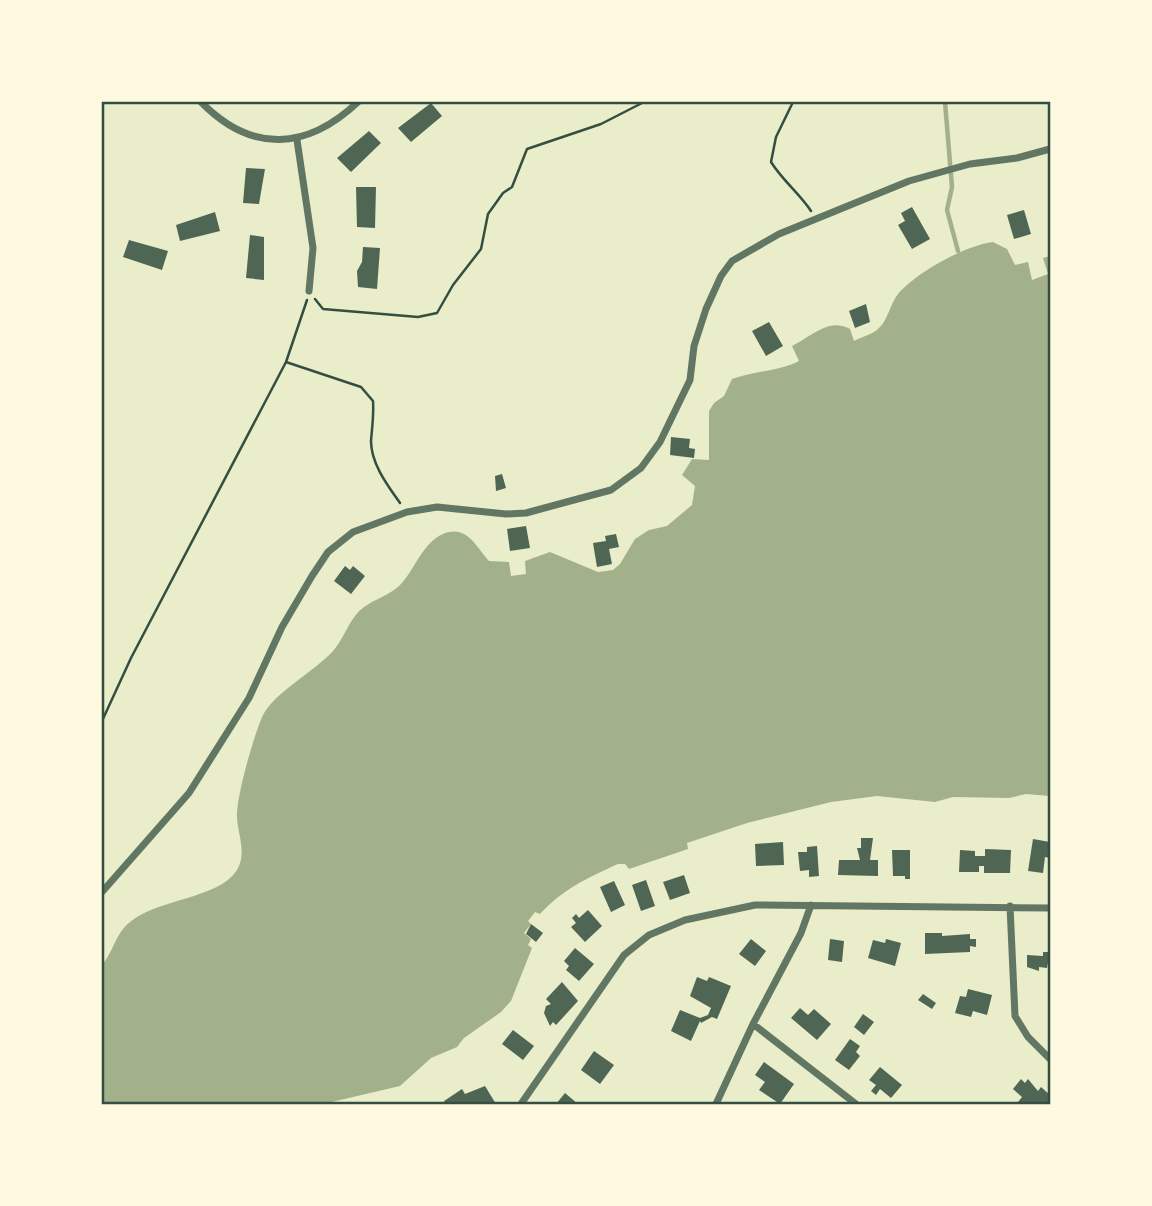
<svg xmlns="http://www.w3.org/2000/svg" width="1152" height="1206" viewBox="0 0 1152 1206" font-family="Roboto,sans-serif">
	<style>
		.water { fill: #a3b18a }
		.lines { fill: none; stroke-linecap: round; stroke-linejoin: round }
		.stream { stroke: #a3b18a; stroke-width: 4.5 }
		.building { fill: #4f6655 }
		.path { stroke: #344e41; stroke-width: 2.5 }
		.minor { stroke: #617663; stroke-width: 7 }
		.neatline { fill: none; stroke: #344e41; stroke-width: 2.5 }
	</style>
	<rect width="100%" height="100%" fill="#e9edc9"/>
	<!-- water -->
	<path class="water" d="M 993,242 L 1007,249 L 1015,265 L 1028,262 L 1032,280 L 1048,274 L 1043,258 L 1050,256 L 1050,796 L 1026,794 L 1009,798 L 953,797 L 935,802 L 877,796 L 831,802 L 747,823 L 687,843 L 688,849 L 629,869 L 625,864 L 618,864 C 587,878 563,889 540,914 L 535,912 L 528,921 L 531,924 L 524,933 L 531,939 L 528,945 L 532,948 L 511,1001 L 501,1012 L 464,1038 L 457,1047 L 431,1058 L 400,1086 L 323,1104 L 102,1104 L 102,965 C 114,951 115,934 130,922 C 159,898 219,899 237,870 C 248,852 236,831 237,813 C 238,791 254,735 263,715 C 275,692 315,671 333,651 C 345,638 349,618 364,607 C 375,599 390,595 400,585 C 414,571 423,542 443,534 C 467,524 476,547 489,561 L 509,562 L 511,576 L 526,574 L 525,561 L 550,552 L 598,572 L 613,570 L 620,564 L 635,539 L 649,530 L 667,526 L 692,505 L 695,486 L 682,475 L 692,459 L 709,460 L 709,411 L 714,403 L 724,396 L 732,379 C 755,371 780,371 799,361 L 792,346 C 811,337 829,317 850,329 L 854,341 C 861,337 874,334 879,328 C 888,320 890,304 898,294 C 917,272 964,246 993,242 Z"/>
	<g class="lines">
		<!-- stream -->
		<path class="stream" d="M 945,102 L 952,187 L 947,210 L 958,251"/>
	</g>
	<!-- building -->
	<path class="building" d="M 431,103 L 442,116 L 411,142 L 398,128 Z
		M 369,131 L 381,143 L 351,172 L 337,158 Z
		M 246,168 L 265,169 L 259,204 L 243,203 Z
		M 356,187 L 376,187 L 375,228 L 357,227 Z
		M 912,207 L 930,239 L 912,249 L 898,225 L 905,221 L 901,213 Z
		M 1024,210 L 1031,234 L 1014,239 L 1007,215 Z
		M 215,212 L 220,231 L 180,241 L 176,225 Z
		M 250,235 L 264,237 L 264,280 L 246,278 Z
		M 129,240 L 168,251 L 162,270 L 123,257 Z
		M 363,247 L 380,248 L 377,289 L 358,287 L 357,271 L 362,262 Z
		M 866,304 L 870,322 L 855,328 L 849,311 Z
		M 769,322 L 783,346 L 766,356 L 752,331 Z
		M 671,437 L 690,439 L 689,448 L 695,449 L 694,458 L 670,455 Z
		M 502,474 L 506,488 L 496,491 L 495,476 Z
		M 526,526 L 530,548 L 510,551 L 507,529 Z
		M 616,534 L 619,547 L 609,549 L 612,564 L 597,567 L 593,543 L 606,541 L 605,536 Z
		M 345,566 L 350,570 L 353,566 L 365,576 L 351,594 L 334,581 Z
		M 861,838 L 873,838 L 870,860 L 878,860 L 878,876 L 838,875 L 839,860 L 860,860 L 857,848 L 861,848 Z
		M 1033,839 L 1050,842 L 1050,858 L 1045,857 L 1043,873 L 1028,871 Z
		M 783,842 L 784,865 L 756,866 L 755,844 Z
		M 817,846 L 819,876 L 809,877 L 809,870 L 800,871 L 798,852 L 807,852 L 807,847 Z
		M 985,849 L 1011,850 L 1010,873 L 984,873 L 984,866 L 979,866 L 979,872 L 959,872 L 960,850 L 975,851 L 975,856 L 985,856 Z
		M 892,850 L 910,850 L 910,879 L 905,879 L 905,876 L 893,876 Z
		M 684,875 L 690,893 L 670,900 L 663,882 Z
		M 646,880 L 655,906 L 641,911 L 632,885 Z
		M 614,881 L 625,905 L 611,912 L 600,887 Z
		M 588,910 L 602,926 L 585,942 L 571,927 L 576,923 L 572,918 L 576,914 L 579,918 Z
		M 531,924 L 543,933 L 536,942 L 526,934 Z
		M 925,933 L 942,933 L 942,936 L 970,934 L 970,939 L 976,939 L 976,947 L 970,946 L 970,952 L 925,954 Z
		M 751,939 L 766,951 L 755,966 L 739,954 Z
		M 830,939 L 844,941 L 842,962 L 828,960 Z
		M 886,939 L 901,943 L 895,966 L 868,958 L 873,940 L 885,943 Z
		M 575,948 L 594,964 L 579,981 L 566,970 L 569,966 L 564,961 Z
		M 1043,952 L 1050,952 L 1047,968 L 1039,967 L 1039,971 L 1027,967 L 1027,955 L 1043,956 Z
		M 697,977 L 707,981 L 709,977 L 731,986 L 717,1019 L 712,1017 L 701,1023 L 700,1021 L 691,1041 L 671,1031 L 680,1010 L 700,1018 L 708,1015 L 711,1008 L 690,996 Z
		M 562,982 L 578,1001 L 556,1025 L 553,1022 L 550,1026 L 544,1013 L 546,1006 L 551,1004 L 546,999 Z
		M 968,989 L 992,995 L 987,1015 L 973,1011 L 971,1017 L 955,1013 L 960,996 L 966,997 Z
		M 923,994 L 936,1003 L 932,1009 L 918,1000 Z
		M 800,1008 L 808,1015 L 814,1009 L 831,1024 L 817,1040 L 791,1018 Z
		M 863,1014 L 874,1022 L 864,1035 L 854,1027 Z
		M 513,1030 L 534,1046 L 523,1060 L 502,1044 Z
		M 850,1039 L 860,1046 L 856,1052 L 860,1056 L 849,1070 L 835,1060 Z
		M 594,1051 L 614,1065 L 600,1084 L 581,1070 Z
		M 764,1062 L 794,1084 L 780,1104 L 759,1090 L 765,1082 L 755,1075 Z
		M 880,1067 L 902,1085 L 891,1098 L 880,1089 L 876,1095 L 871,1091 L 876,1085 L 869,1080 Z
		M 1021,1079 L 1025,1083 L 1028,1079 L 1038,1091 L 1041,1087 L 1050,1095 L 1050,1104 L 1018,1102 L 1022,1097 L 1013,1089 Z
		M 485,1086 L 496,1104 L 446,1104 L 444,1101 L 462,1089 L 465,1094 Z
		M 565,1093 L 578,1104 L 556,1104 Z"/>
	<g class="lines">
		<!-- path -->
		<path class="path" d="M 793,102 L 776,137 L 771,162 C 783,181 799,193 811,211
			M 315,299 L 323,309 L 418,317 L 437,313 L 453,285 L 481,249 L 488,214 L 503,193 L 512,187 L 527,149 L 601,124 L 644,102
			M 286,362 L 361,387 L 373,401 C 374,415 372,428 371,441 C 371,464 388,486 400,503
			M 102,721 L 131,658 L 286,362 L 307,300"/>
		<!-- minor -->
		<path class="minor" d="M 201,102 C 252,154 307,150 358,102
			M 297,140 L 313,248 L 309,291
			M 102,892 L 189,793 L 249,698 L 282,627 L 312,576 L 328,552 L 353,532 L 407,512 L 437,507 L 506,514 L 526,513 L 611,490 L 641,468 L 660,442 L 690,380 L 694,346 L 706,309 L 721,276 L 732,261 L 779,234 L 909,181 L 970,164 L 1017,158 L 1050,149
			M 1010,906 L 1015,1016 L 1028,1037 L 1050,1059
			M 753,1024 L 856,1104
			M 521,1104 L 624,955 L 649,935 L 685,920 L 755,905 L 1050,908
			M 716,1104 L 753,1024 L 801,933 L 811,905"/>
	</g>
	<!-- border -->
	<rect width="1152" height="1206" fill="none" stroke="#fefae0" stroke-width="206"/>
	<rect x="103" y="103" width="946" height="1000" class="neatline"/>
</svg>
